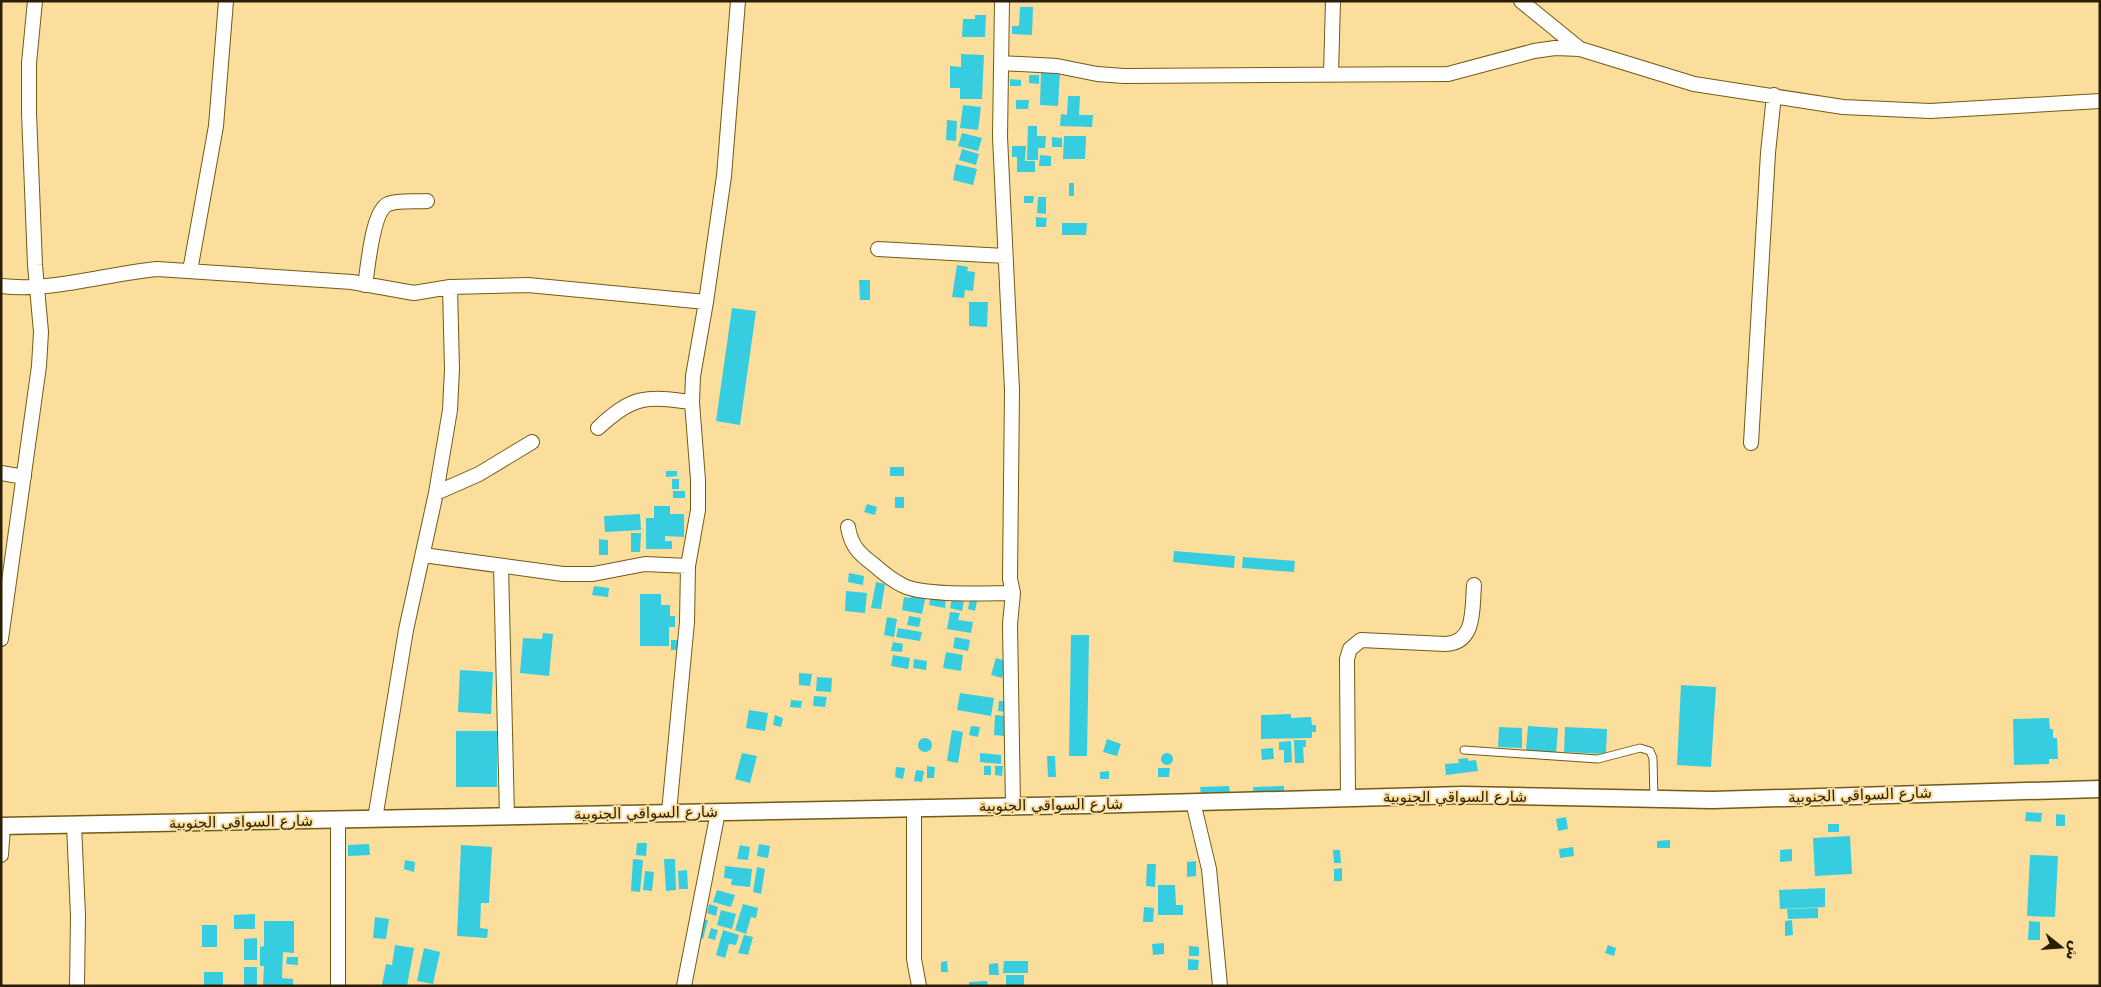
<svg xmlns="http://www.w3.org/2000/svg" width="2101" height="987" viewBox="0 0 2101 987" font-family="'DejaVu Sans',Vazirmatn,sans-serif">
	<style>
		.building { fill: #35cddf }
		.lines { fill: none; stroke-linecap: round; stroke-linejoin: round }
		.service-casing { stroke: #745a15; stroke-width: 9 }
		.minor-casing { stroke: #745a15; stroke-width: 16 }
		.tertiary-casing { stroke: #745a15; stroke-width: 19 }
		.service { stroke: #fff; stroke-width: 7 }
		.minor { stroke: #fff; stroke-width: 14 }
		.tertiary { stroke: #fff; stroke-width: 16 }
		.labels { text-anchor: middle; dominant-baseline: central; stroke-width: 4; stroke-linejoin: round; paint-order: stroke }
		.street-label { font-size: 15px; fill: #2a1f04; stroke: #fbde9c }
	</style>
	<rect width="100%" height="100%" fill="#fbde9c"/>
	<!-- building -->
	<path class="building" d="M 1020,7 L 1033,7 L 1032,35 L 1012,34 L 1012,26 L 1019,26 Z
		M 975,15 L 986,15 L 985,37 L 962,37 L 963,19 L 975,19 Z
		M 961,54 L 984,55 L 982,99 L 960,99 L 960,88 L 950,88 L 950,66 L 961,67 Z
		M 1041,71 L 1060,72 L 1058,106 L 1040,105 Z
		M 1029,75 L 1039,75 L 1039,84 L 1029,83 Z
		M 1010,79 L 1021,80 L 1021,86 L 1010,86 Z
		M 1068,96 L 1080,96 L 1079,115 L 1093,115 L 1092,127 L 1060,126 L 1061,114 L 1067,115 Z
		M 1016,100 L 1029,100 L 1028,109 L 1016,109 Z
		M 963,105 L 981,107 L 978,130 L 960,128 Z
		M 947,120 L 957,121 L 956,141 L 946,140 Z
		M 1028,126 L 1037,126 L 1037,136 L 1046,136 L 1045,148 L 1038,148 L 1038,160 L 1027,160 Z
		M 962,133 L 982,138 L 978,151 L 958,146 Z
		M 1064,136 L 1086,136 L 1085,159 L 1063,159 Z
		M 1052,137 L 1062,138 L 1062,147 L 1052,147 Z
		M 1012,146 L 1026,146 L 1025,161 L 1035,161 L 1035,172 L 1017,172 L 1017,157 L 1012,157 Z
		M 962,149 L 979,154 L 976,165 L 959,160 Z
		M 1040,155 L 1051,156 L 1051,166 L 1039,166 Z
		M 956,164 L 977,169 L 973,185 L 953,180 Z
		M 1069,183 L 1074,183 L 1074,196 L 1069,196 Z
		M 1024,196 L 1034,196 L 1033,203 L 1024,203 Z
		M 1038,197 L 1046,197 L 1046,214 L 1037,213 Z
		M 1036,217 L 1047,218 L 1046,227 L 1036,227 Z
		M 1062,223 L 1087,223 L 1086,235 L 1062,235 Z
		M 957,265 L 968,267 L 967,271 L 975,272 L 973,291 L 965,290 L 964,298 L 952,297 Z
		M 859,280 L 870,280 L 870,300 L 860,300 Z
		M 969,302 L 988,302 L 987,327 L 969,326 Z
		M 732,308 L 756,311 L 740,425 L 716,421 Z
		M 890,467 L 904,467 L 904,476 L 890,476 Z
		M 666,471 L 677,471 L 677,476 L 666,477 Z
		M 672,479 L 679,479 L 679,489 L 672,489 Z
		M 673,491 L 685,491 L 685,498 L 673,498 Z
		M 895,497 L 904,497 L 904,508 L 895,508 Z
		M 867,504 L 877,507 L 875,515 L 864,512 Z
		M 654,506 L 670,506 L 670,514 L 684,514 L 684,537 L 665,536 L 665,541 L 672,541 L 672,549 L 646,549 L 646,518 L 654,518 Z
		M 640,514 L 641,530 L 605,532 L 604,516 Z
		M 631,533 L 641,533 L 640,552 L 631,552 Z
		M 599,539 L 608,540 L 608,555 L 599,555 Z
		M 1174,551 L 1235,556 L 1234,568 L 1173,562 Z
		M 1243,557 L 1295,561 L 1294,572 L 1242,568 Z
		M 849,573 L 864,576 L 863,585 L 848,582 Z
		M 876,582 L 885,584 L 881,609 L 871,608 Z
		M 594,586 L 609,588 L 608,597 L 592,595 Z
		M 846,591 L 867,593 L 865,613 L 845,611 Z
		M 912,592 L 926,595 L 922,614 L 902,610 L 904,597 L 911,598 Z
		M 640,594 L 661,594 L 661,605 L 670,605 L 670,616 L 675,616 L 675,627 L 669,627 L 669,646 L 640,646 Z
		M 931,596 L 946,599 L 945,608 L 929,605 Z
		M 952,599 L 964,602 L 962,611 L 950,608 Z
		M 970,599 L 977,601 L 975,611 L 968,609 Z
		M 950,612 L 960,613 L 958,620 L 973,622 L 971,633 L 947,629 Z
		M 909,616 L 921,618 L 919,627 L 907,625 Z
		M 887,617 L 897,619 L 894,637 L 884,635 Z
		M 898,628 L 922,632 L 920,641 L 896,637 Z
		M 543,633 L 553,634 L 549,676 L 520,673 L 523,638 L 542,639 Z
		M 1071,635 L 1089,635 L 1087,756 L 1069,756 Z
		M 955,637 L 970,640 L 968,651 L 953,648 Z
		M 671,640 L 679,640 L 679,650 L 671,650 Z
		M 893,642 L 903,644 L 902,652 L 891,651 Z
		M 946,652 L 963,655 L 961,671 L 943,668 Z
		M 893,655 L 910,658 L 908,669 L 891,666 Z
		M 996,658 L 1006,661 L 1002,678 L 991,675 Z
		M 914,659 L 927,661 L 926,670 L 913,668 Z
		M 460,670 L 493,672 L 491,714 L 458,712 Z
		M 799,673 L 812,674 L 810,686 L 799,685 Z
		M 817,677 L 832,678 L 831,692 L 816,691 Z
		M 1681,685 L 1716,687 L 1711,767 L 1677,765 Z
		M 960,693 L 994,698 L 991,716 L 957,710 Z
		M 814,696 L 827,697 L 825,707 L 813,706 Z
		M 791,700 L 802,701 L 801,708 L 790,707 Z
		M 999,701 L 1006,701 L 1006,712 L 998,711 Z
		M 749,710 L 768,713 L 765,731 L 746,728 Z
		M 1291,714 L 1291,718 L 1311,717 L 1312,725 L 1316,725 L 1316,732 L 1312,732 L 1312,738 L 1261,739 L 1261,715 Z
		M 775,715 L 783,718 L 781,727 L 773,725 Z
		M 995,715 L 1006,716 L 1004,736 L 994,735 Z
		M 2049,718 L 2050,729 L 2053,729 L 2053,738 L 2057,738 L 2058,759 L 2049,759 L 2049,764 L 2014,765 L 2013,719 Z
		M 971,726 L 980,727 L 978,737 L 969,735 Z
		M 1528,726 L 1558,728 L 1556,754 L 1526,751 Z
		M 1499,727 L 1522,728 L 1522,748 L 1498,747 Z
		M 1565,727 L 1607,729 L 1606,754 L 1564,752 Z
		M 952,730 L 963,732 L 958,763 L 947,761 Z
		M 456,731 L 497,731 L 497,787 L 456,787 Z
		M918 745a7 7 0 1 1 14 0a7 7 0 1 1-14 0Z
		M 1107,739 L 1121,744 L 1117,756 L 1103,752 Z
		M 1294,740 L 1306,740 L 1306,747 L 1303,747 L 1304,763 L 1295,763 Z
		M 1291,741 L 1292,762 L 1284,763 L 1284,750 L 1279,750 L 1279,742 Z
		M 1273,748 L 1274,759 L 1262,760 L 1261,749 Z
		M1161 759a6 6 0 1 1 12 0a6 6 0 1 1-12 0Z
		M 742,753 L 757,756 L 750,783 L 735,779 Z
		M 980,753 L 1001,755 L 1001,764 L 980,762 Z
		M 1047,756 L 1055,756 L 1056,777 L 1048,777 Z
		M 1468,758 L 1468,761 L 1476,760 L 1478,771 L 1446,775 L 1445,764 L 1459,763 L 1458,759 Z
		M 927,766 L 935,767 L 934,778 L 927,778 Z
		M 984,766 L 991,766 L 991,775 L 984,775 Z
		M 995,766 L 1003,766 L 1002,776 L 995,775 Z
		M 896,767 L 905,768 L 903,779 L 895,777 Z
		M 1158,768 L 1170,768 L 1169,777 L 1158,777 Z
		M 916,770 L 924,771 L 922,782 L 914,781 Z
		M 1109,771 L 1109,779 L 1100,779 L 1100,772 Z
		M 1229,786 L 1230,793 L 1201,794 L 1200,787 Z
		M 1284,786 L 1284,795 L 1254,796 L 1253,787 Z
		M 2026,812 L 2042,813 L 2041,822 L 2025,821 Z
		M 2056,814 L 2065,815 L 2065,826 L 2056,826 Z
		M 1566,817 L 1568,829 L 1558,831 L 1556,819 Z
		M 1828,824 L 1839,824 L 1839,832 L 1828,832 Z
		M 1850,836 L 1852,874 L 1815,876 L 1813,838 Z
		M 1670,840 L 1670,848 L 1657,848 L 1657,841 Z
		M 637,843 L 647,843 L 646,856 L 636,855 Z
		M 369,844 L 370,855 L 348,856 L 348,845 Z
		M 759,844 L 770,846 L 768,858 L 757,856 Z
		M 461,845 L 492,847 L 489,903 L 481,903 L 480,928 L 488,929 L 487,938 L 457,936 Z
		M 740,845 L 750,847 L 748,860 L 737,859 Z
		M 1573,847 L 1574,856 L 1560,858 L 1559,849 Z
		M 1792,849 L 1792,861 L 1780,862 L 1780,850 Z
		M 1333,850 L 1340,850 L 1341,863 L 1334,863 Z
		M 2030,855 L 2058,856 L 2055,917 L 2027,916 Z
		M 633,859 L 643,860 L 640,892 L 631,891 Z
		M 664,859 L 675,859 L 676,890 L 666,891 Z
		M 405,860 L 415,862 L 414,872 L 404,869 Z
		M 1196,861 L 1196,876 L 1187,877 L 1187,862 Z
		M 1147,864 L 1156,864 L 1155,887 L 1146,886 Z
		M 725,866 L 752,869 L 750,887 L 731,885 L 732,879 L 724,878 Z
		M 757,867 L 765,869 L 761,894 L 753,892 Z
		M 1342,868 L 1342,881 L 1334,881 L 1334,869 Z
		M 687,870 L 688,889 L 679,889 L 678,871 Z
		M 645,871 L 654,872 L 652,891 L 643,890 Z
		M 1158,885 L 1175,885 L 1176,905 L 1183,905 L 1183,915 L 1158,915 Z
		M 1825,888 L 1825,907 L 1780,909 L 1779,890 Z
		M 717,890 L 735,895 L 731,907 L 713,902 Z
		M 709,904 L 718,907 L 716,916 L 707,913 Z
		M 743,904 L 758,908 L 756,918 L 751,917 L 746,934 L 735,930 Z
		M 1144,907 L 1154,908 L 1153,922 L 1143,922 Z
		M 1818,908 L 1818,918 L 1788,919 L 1787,909 Z
		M 721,910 L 736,914 L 732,929 L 717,925 Z
		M 255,914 L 255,929 L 234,929 L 234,915 Z
		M 375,917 L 389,919 L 386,939 L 373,938 Z
		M 702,919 L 708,920 L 703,939 L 697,937 Z
		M 1792,920 L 1793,935 L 1785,936 L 1785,921 Z
		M 264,921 L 294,921 L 294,953 L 283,952 L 282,978 L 293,979 L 293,986 L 263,986 L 264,966 L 260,966 L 260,947 L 264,946 Z
		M 2029,921 L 2040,922 L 2040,940 L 2028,940 Z
		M 202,925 L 217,925 L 217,947 L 202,947 Z
		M 711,928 L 718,930 L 715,940 L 708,938 Z
		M 723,930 L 739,935 L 736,945 L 729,944 L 725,958 L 716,955 Z
		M 744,935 L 753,937 L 748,955 L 738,953 Z
		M 257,938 L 257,960 L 244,960 L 244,939 Z
		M 1164,943 L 1164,954 L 1153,955 L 1152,944 Z
		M 395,945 L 414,948 L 407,986 L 382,985 L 386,964 L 392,965 Z
		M 1608,945 L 1616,948 L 1614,956 L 1605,953 Z
		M 1189,946 L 1199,947 L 1199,956 L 1189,956 Z
		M 424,948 L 440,952 L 433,984 L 417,981 Z
		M 287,957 L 298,957 L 298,965 L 286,964 Z
		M 1188,959 L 1199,960 L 1198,970 L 1188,970 Z
		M 947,961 L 948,972 L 941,972 L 941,962 Z
		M 1004,961 L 1028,961 L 1028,973 L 1003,973 Z
		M 998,963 L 999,975 L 989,975 L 989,964 Z
		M 244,967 L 257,967 L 257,986 L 244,986 Z
		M 204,972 L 223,972 L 223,986 L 204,986 Z
		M 1006,975 L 1024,975 L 1024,986 L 1006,986 Z
		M 987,981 L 988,986 L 969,986 L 969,982 Z"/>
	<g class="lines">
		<!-- service casing -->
		<g class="service-casing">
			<path id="service" d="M 1464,750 L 1598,759 L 1640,748 L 1650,751 L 1653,758 L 1654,799"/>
		</g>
		<!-- minor casing -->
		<g class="minor-casing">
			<path id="minor" d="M 1002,1 L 1000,137 L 1012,390 L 1010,579 L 1013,593 L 1010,624 L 1013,806
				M 1521,1 L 1580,49
				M 1001,63 L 1057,66 L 1097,74 L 1124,76 L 1448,74 L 1534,51 L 1555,48 L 1580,49 L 1694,84 L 1843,107 L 1930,111 L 2100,101
				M 1331,74 L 1333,1
				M 878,249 L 1005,256
				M 190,271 L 216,126 L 226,1
				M 365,285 C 368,268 372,211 388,204 C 398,200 415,202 427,201
				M 1,286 C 53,292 105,274 157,269 L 352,282 L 414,293 L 450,287 L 528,285 L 706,302
				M 598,428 C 633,395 646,396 692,402
				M 1751,443 L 1768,153 L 1774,95
				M 1,473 L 24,477
				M 436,493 L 479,474 L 532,442
				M 848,527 C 851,545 858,553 873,564 C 882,572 893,581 904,586 C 926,596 987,593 1013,593
				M 423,555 L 563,574 L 593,574 L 645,564 L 688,566
				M 501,566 L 507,816
				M 1,639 L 39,366 L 41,332 L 35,265 L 29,113 L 29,63 L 35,1
				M 1348,798 L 1347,659 L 1350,649 L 1361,640 L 1445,644 C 1476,643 1472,609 1474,585
				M 1193,802 L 1209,869 L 1220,986
				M 914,808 L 914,959 L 919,986
				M 669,812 L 687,622 L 688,566 L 698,510 L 698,480 L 692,402 L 693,376 L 706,302 L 724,176 L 738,1
				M 375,819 L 406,630 L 436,493 L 450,410 L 452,369 L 450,287
				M 338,820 L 338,986
				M 74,824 L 78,916 L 77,986
				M 1,855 L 3,826
				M 684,986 L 718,812"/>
		</g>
		<!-- tertiary casing -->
		<g class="tertiary-casing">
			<path id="tertiary" d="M 1,826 L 1087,805 L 1463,795 L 1712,800 L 2100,789"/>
		</g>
		<!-- service -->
		<use href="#service" class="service"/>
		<!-- minor -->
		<use href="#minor" class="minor"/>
		<!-- tertiary -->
		<use href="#tertiary" class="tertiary"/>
	</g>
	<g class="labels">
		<!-- street labels -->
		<g class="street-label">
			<text transform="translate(1860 795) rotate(-2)">شارع السواقي الجنوبية</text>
			<text x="1455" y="797">شارع السواقي الجنوبية</text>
			<text transform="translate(1051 805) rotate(-1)">شارع السواقي الجنوبية</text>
			<text transform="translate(646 813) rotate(-1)">شارع السواقي الجنوبية</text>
			<text transform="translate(241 822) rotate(-1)">شارع السواقي الجنوبية</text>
		</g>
	</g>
	<!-- border -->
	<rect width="2101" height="987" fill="none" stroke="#2a1f04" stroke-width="5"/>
	<!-- north arrow -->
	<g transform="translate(2061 947) rotate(107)" stroke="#fbde9c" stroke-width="4" paint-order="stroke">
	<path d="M0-4L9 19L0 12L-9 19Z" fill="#2a1f04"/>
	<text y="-8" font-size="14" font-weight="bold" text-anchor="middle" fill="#2a1f04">ش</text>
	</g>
</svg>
